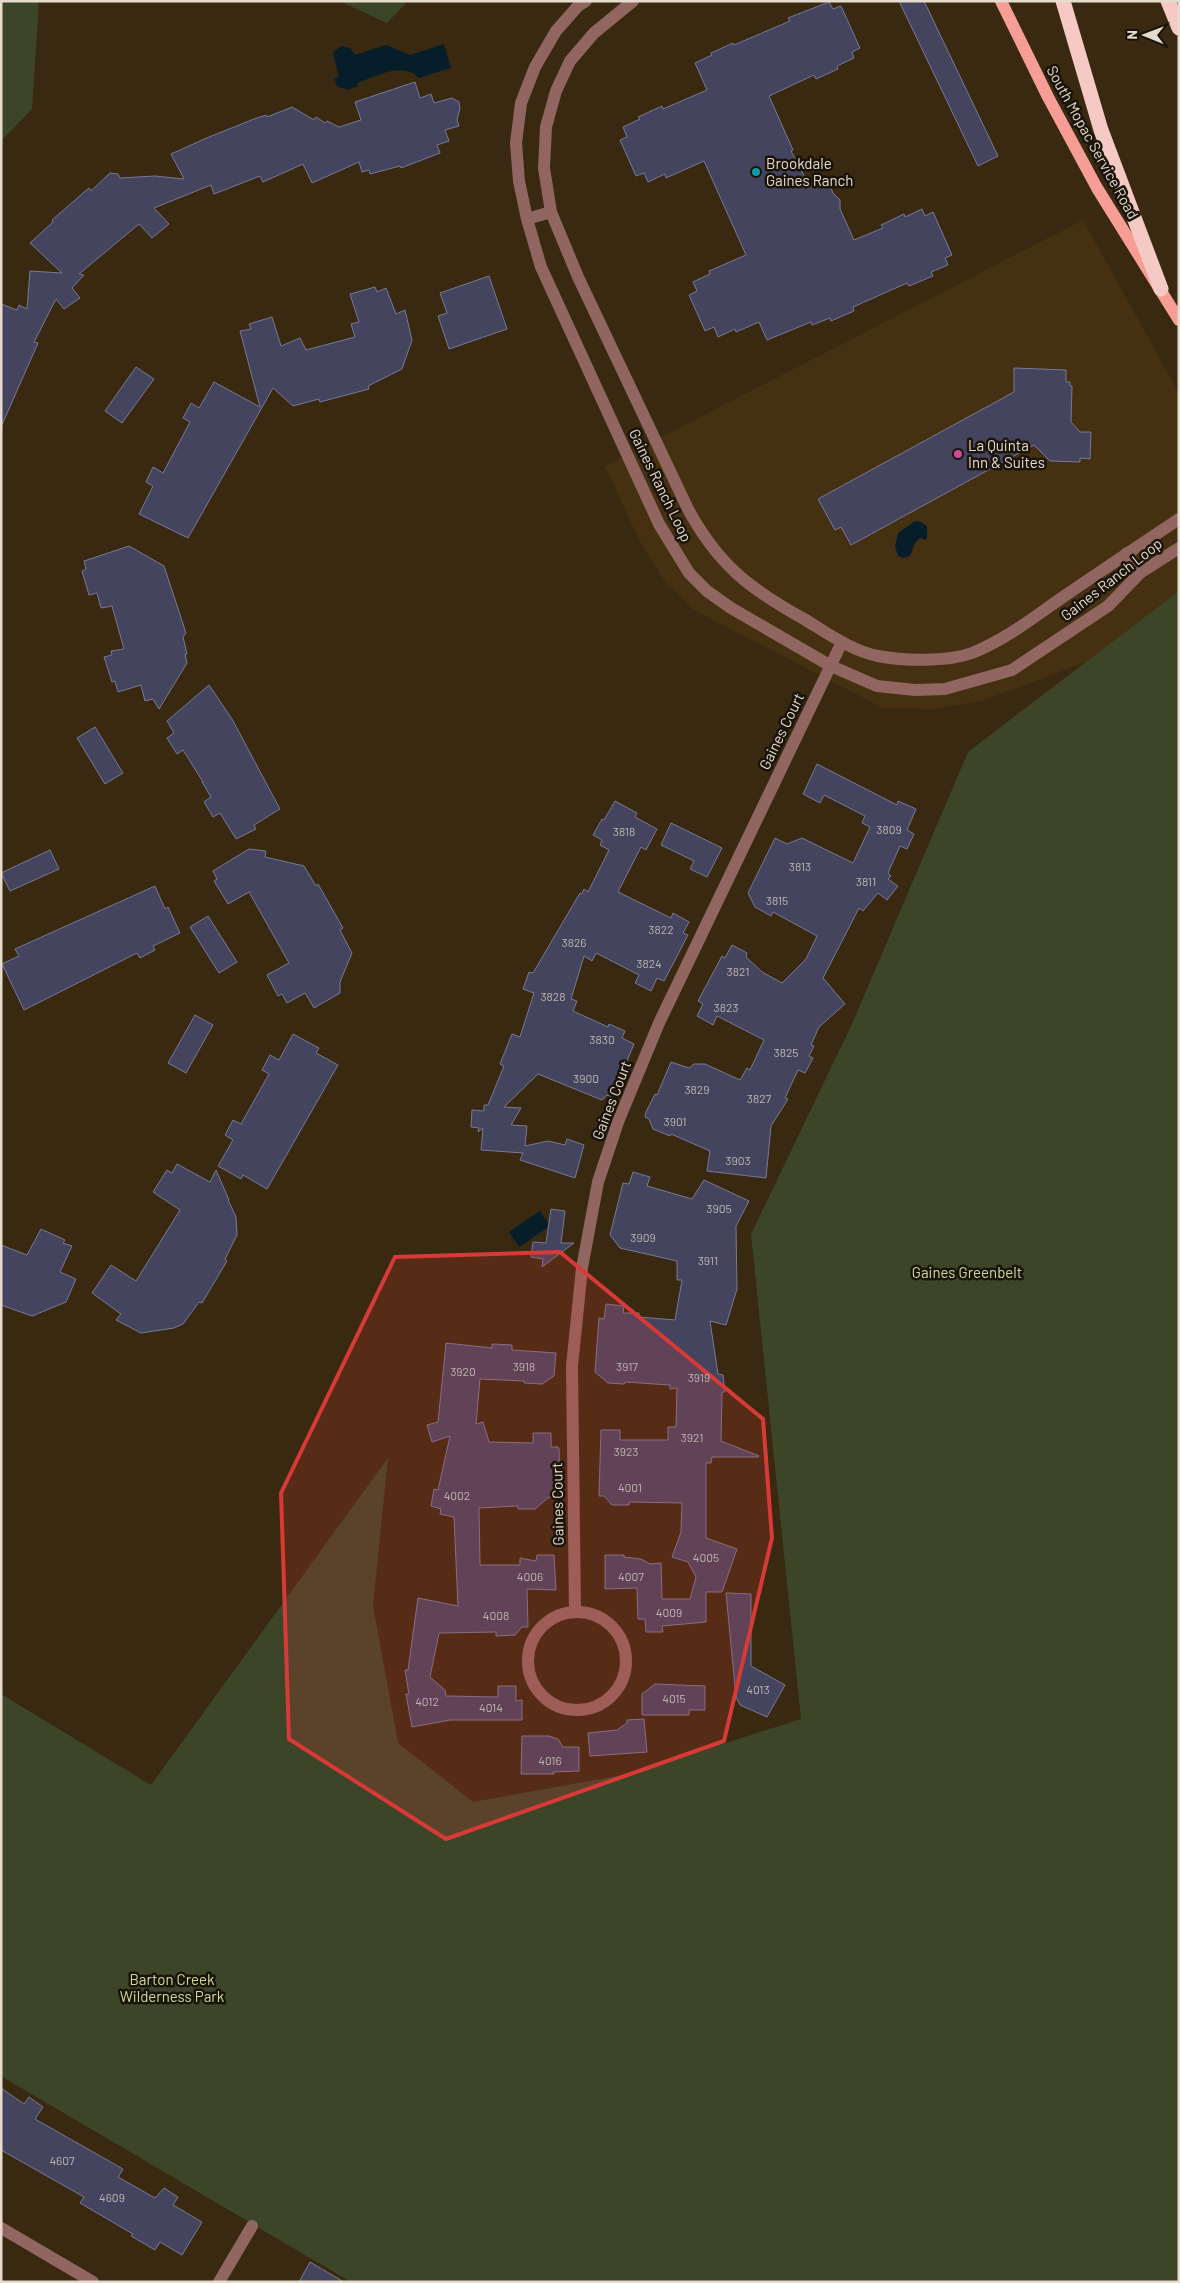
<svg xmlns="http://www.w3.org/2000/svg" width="1180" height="2283" viewBox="0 0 1180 2283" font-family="Barlow,sans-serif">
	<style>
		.built { fill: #453111 }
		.green { fill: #3c4528 }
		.water { fill: #051e2a }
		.building { fill: #44445e; stroke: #787996 }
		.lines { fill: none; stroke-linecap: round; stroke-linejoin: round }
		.minor { stroke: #916661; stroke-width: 12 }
		.major { stroke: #f69e95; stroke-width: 12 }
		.highway { stroke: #f5c9c4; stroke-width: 15 }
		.marked { fill: #d83a38; fill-opacity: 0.2; stroke: #d83a38; stroke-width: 4; stroke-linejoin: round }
		.culture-dot { fill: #0f9aa8; stroke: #1a1309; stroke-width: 2 }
		.hotel-dot { fill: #d1479c; stroke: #1a1309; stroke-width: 2 }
		.labels { text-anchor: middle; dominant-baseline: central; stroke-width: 5; stroke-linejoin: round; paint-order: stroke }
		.number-label { font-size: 12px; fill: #beb6b1 }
		.street-label { font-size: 15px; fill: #e6dccd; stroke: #1a1309 }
		.poi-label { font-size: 15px; fill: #e6dccd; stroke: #1a1309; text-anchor: start }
		.park-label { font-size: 15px; fill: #c9df99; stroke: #1a1309 }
	</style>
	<rect width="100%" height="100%" fill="#382910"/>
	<!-- built -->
	<path class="built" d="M 1083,220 L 1179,393 L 1179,591 L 1086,662 L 982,701 L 932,709 L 883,708 L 694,610 L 666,583 L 640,542 L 605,466 Z"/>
	<!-- green -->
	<path class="green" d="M 1,1 L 39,1 L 32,109 L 1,141 Z
		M 339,1 L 408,1 L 387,23 Z
		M 1179,591 L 1179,2282 L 351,2282 L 1,2076 L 1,1694 L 151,1785 L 388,1458 L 373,1606 L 398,1743 L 473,1802 L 628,1774 L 801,1719 L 751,1234 L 852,1024 L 968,752 Z"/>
	<!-- water -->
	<path class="water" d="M 444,44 L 451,68 L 419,78 C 402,61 378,76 357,83 L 358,86 L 348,90 L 337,86 L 334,78 L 339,77 L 333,53 L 341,46 L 350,48 L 355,55 L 386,45 L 410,55 Z
		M 915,521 L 921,522 L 927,526 L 927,538 L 924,540 L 920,538 L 915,543 L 910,556 L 904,558 L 898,556 L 895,546 L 898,533 Z
		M 540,1211 L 550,1226 L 519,1247 L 509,1232 Z"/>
	<!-- building -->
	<path class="building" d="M 899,1 L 924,1 L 998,156 L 978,166 Z
		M 829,2 L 833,9 L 841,6 L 860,48 L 852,52 L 854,58 L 837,66 L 838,69 L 816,79 L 814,75 L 769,96 L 793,150 L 791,151 L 809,185 L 826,177 L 833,193 L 840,200 L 840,209 L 854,240 L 883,228 L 881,225 L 904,214 L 905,217 L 922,209 L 925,216 L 933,212 L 952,255 L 945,258 L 948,265 L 931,272 L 933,276 L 909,286 L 907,283 L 853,307 L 854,311 L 831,321 L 830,318 L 812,325 L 811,322 L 767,340 L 759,322 L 736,332 L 735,329 L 718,337 L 714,327 L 705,331 L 689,295 L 697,291 L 693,282 L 710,274 L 709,271 L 746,255 L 704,161 L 666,178 L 665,174 L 648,182 L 644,173 L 636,176 L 620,140 L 627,137 L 623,127 L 640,119 L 638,117 L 662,106 L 663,109 L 707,90 L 695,63 L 712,55 L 711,53 L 733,43 L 734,45 L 790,21 L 788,18 Z
		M 415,82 L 420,98 L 431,94 L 434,103 L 452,98 L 459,102 L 460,108 L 457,120 L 459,126 L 445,130 L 449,141 L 437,145 L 440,153 L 401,168 L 400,166 L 370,174 L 369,170 L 362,172 L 359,162 L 312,183 L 303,164 L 263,182 L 260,176 L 214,194 L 211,185 L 154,208 L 169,224 L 152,238 L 139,224 L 79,274 L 84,275 L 72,288 L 80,298 L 64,309 L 56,299 L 34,342 L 38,343 L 1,427 L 1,304 L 17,310 L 19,305 L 27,309 L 30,271 L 62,273 L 30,243 L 53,222 L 52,220 L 89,188 L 91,191 L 110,173 L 118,174 L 120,178 L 155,176 L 184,179 L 171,154 L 209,137 L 254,119 L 266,115 L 267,117 L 292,107 L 314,120 L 316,117 L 325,123 L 327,121 L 339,127 L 361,120 L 355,102 Z
		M 489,276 L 507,329 L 449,349 L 438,316 L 447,313 L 440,293 Z
		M 375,287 L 377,292 L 386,288 L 396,314 L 405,310 L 412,340 L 402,369 L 368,386 L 369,389 L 320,402 L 319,399 L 293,406 L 273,388 L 188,538 L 139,514 L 153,486 L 146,482 L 153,467 L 163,473 L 190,422 L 183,418 L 191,403 L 199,408 L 214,382 L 260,407 L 240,331 L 251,329 L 249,324 L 272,317 L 281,346 L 300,338 L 306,350 L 355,337 L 351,324 L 359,322 L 350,294 Z
		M 136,367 L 154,379 L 122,423 L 105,411 Z
		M 1014,368 L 1066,370 L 1066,382 L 1070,382 L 1070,386 L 1072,386 L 1071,422 L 1080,432 L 1091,432 L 1090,459 L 1080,458 L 1080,462 L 1050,461 L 1034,445 L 851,545 L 841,527 L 835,530 L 818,499 L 1014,392 Z
		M 129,546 L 164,566 L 186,633 L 183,637 L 187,654 L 185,654 L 187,663 L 159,709 L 153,699 L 145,701 L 141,685 L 118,692 L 115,681 L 112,682 L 104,657 L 112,655 L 111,651 L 124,649 L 112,606 L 101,608 L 97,593 L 89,595 L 82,571 L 86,569 L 84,561 Z
		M 209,685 L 232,719 L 280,809 L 254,825 L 256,829 L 236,839 L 220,813 L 213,817 L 204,802 L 211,797 L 202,782 L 203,782 L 183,750 L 177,754 L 167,738 L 174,733 L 167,721 Z
		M 95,727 L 123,773 L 105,784 L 77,738 Z
		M 817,764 L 897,805 L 898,801 L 916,809 L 907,830 L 914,834 L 907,849 L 900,846 L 888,873 L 891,876 L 888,879 L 898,886 L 887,900 L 878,893 L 863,911 L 859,908 L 823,978 L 845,1004 L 819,1027 L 811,1045 L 814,1046 L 809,1056 L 813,1058 L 805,1073 L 798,1070 L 785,1098 L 788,1099 L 771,1126 L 766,1178 L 707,1171 L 710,1151 L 671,1134 L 670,1136 L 653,1129 L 649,1119 L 645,1117 L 646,1112 L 655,1094 L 657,1095 L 671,1062 L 689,1068 L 694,1064 L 705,1064 L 740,1080 L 747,1068 L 750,1070 L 764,1040 L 717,1016 L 713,1025 L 697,1016 L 703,1004 L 698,1001 L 722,956 L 725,958 L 732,945 L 747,953 L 746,957 L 762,972 L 782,983 L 806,959 L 817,936 L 773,912 L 771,916 L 755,907 L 748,893 L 775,838 L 787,844 L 802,838 L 853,863 L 870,827 L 862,823 L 865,816 L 824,795 L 820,803 L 803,794 Z
		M 615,801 L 637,813 L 635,817 L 657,829 L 646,850 L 641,847 L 618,892 L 671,918 L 673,913 L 689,922 L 683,933 L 688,935 L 664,981 L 657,978 L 651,991 L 635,983 L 639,975 L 596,953 L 592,961 L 584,956 L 571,999 L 577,1001 L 573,1011 L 608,1027 L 609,1024 L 625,1031 L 622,1038 L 634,1044 L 612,1097 L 607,1095 L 602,1100 L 538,1074 L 504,1107 L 521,1108 L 511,1125 L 527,1126 L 525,1146 L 548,1141 L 565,1145 L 567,1139 L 584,1145 L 575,1178 L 520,1160 L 523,1153 L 481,1150 L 483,1128 L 478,1132 L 479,1128 L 471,1127 L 472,1110 L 484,1111 L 484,1105 L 488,1105 L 504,1066 L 500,1064 L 512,1034 L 520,1037 L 534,993 L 523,989 L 529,972 L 533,973 L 580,893 L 582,894 L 584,889 L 588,892 L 609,850 L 600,845 L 602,840 L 593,835 L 602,819 L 604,820 Z
		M 671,823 L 722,848 L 707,877 L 690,869 L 694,861 L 661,845 Z
		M 249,849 L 266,851 L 265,857 L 304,866 L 316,886 L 318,884 L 343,928 L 340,930 L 352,953 L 340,982 L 340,993 L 314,1008 L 305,993 L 287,1003 L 282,994 L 278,996 L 267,975 L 289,963 L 249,892 L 228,904 L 214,881 L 217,879 L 213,871 Z
		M 50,850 L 59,869 L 10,891 L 1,873 Z
		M 155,886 L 165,909 L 168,907 L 180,933 L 153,946 L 155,950 L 140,958 L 137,953 L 24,1010 L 2,964 L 19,956 L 15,949 Z
		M 208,916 L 237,962 L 219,973 L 190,927 Z
		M 195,1015 L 213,1025 L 186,1073 L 168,1063 Z
		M 293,1034 L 319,1048 L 316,1053 L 338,1065 L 267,1189 L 243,1175 L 241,1179 L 218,1166 L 233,1140 L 225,1135 L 233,1120 L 241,1124 L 269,1074 L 262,1070 L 270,1055 L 279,1060 Z
		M 177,1164 L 210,1182 L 216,1170 L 229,1200 L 228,1200 L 236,1217 L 237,1235 L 225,1259 L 227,1261 L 202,1303 L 199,1302 L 183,1324 L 174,1328 L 141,1333 L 116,1320 L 121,1314 L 92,1293 L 111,1265 L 136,1281 L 180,1210 L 153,1192 L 167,1170 L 172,1173 Z
		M 633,1172 L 650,1177 L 647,1186 L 692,1199 L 704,1180 L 749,1201 L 736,1226 L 737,1289 L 726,1325 L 710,1321 L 718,1374 L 723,1375 L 725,1392 L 722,1392 L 721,1441 L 759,1456 L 758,1457 L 712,1457 L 711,1463 L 706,1463 L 706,1538 L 737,1549 L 722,1592 L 706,1592 L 706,1622 L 662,1626 L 663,1632 L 646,1632 L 645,1619 L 638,1619 L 637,1588 L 605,1589 L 605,1555 L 624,1555 L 624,1557 L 641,1559 L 650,1564 L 661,1563 L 662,1599 L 690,1599 L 696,1577 L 688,1562 L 672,1557 L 681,1532 L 682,1503 L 629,1502 L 629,1505 L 612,1505 L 604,1496 L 599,1496 L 601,1430 L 620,1430 L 620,1440 L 668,1440 L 668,1427 L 676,1427 L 677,1388 L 670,1389 L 670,1385 L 625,1382 L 624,1384 L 608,1383 L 595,1372 L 599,1318 L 604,1319 L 606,1304 L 624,1306 L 623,1313 L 639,1313 L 639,1317 L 675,1320 L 682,1280 L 677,1280 L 677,1261 L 620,1248 L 610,1235 L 623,1183 L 629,1184 Z
		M 551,1209 L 565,1211 L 561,1243 L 574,1243 L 542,1267 L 543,1259 L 531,1257 L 533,1242 L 546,1243 Z
		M 41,1229 L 65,1240 L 63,1243 L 72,1246 L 60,1272 L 76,1279 L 66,1302 L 32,1316 L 1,1305 L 1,1245 L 27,1255 Z
		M 446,1343 L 492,1348 L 492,1344 L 512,1345 L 512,1350 L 556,1353 L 554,1376 L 542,1384 L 524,1383 L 524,1381 L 480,1379 L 476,1424 L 483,1422 L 489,1442 L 533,1443 L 533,1433 L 551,1433 L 551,1447 L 558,1447 L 559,1449 L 560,1496 L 549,1497 L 535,1509 L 518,1509 L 518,1506 L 479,1508 L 480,1565 L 520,1565 L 520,1558 L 536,1561 L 537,1555 L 554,1555 L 556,1590 L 527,1589 L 528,1627 L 522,1627 L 515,1635 L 496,1636 L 496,1632 L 439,1633 L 430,1677 L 445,1690 L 446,1696 L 498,1697 L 498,1686 L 516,1686 L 516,1701 L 522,1700 L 522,1720 L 450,1720 L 412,1727 L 406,1694 L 409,1694 L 405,1670 L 408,1670 L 418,1598 L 458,1606 L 454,1517 L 440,1514 L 441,1509 L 431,1506 L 434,1489 L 438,1490 L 450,1436 L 432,1442 L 427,1425 L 438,1422 Z
		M 726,1593 L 751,1594 L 751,1666 L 785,1685 L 767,1717 L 740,1705 L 736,1697 Z
		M 655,1684 L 705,1686 L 705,1710 L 689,1710 L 689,1715 L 642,1715 L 642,1694 Z
		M 644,1719 L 647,1752 L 590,1756 L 588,1733 L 617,1730 L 627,1723 L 627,1720 Z
		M 522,1736 L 549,1736 L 558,1739 L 563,1747 L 579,1747 L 579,1771 L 553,1772 L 554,1774 L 521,1774 Z
		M 1,2088 L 24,2104 L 29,2097 L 43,2107 L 35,2119 L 123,2169 L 118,2177 L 155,2198 L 164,2188 L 178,2197 L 173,2205 L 202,2222 L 182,2255 L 160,2242 L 155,2250 L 131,2236 L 133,2234 L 80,2203 L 84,2197 L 1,2150 Z
		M 310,2262 L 344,2282 L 299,2282 Z"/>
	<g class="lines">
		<!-- minor -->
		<path class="minor" d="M 586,1 L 578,6 L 556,31 L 535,67 L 521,103 L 516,143 L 519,181 L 527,219 L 541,267 L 659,524 L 689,573 L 707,591 L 731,608 L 831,666 L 877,686 L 915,690 L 945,689 L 1012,670 L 1108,606 L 1140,573 L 1179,548
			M 633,1 L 594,33 L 570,61 L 556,91 L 546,127 L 544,168 L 551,212 L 578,277 L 688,509 C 718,565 750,589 804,619 C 827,633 852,651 878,656 C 904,661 948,662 972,653 C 1005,640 1034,617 1063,597 C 1101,571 1140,545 1179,519
			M 527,219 L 551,212
			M 1127,553 L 1140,573
			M 575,1611 L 572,1366 L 582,1268 L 598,1182 L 618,1122 L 659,1023 L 842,642
			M528 1661a49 49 0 1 1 98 0a49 49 0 1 1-98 0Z
			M 1,2228 L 93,2282
			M 219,2282 L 252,2226"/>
		<!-- major -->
		<path class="major" d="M 1001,1 L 1048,97 L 1097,188 L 1179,320"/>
		<!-- highway -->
		<path class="highway" d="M 1063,1 L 1101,130 L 1161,289
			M 1168,1 L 1179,28"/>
	</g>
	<!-- marked area -->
	<path class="marked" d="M 560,1252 L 763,1419 L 772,1538 L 724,1741 L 446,1839 L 289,1739 L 281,1493 L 395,1257 Z"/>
	<!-- markers -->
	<circle class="culture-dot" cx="756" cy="172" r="5"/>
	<circle class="hotel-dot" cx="958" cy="454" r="5"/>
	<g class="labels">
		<!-- number labels -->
		<g class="number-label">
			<text x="889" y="829">3809</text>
			<text x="624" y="831">3818</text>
			<text x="800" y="866">3813</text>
			<text x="866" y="881">3811</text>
			<text x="777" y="900">3815</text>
			<text x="661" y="929">3822</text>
			<text x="574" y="942">3826</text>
			<text x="649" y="963">3824</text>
			<text x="738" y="971">3821</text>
			<text x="553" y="996">3828</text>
			<text x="726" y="1007">3823</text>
			<text x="602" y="1039">3830</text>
			<text x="786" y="1052">3825</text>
			<text x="586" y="1078">3900</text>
			<text x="697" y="1089">3829</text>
			<text x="759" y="1098">3827</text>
			<text x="675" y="1121">3901</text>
			<text x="738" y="1160">3903</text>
			<text x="719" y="1208">3905</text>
			<text x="643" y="1237">3909</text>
			<text x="708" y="1260">3911</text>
			<text x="524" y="1366">3918</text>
			<text x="627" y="1366">3917</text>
			<text x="463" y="1371">3920</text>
			<text x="699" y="1377">3919</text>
			<text x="692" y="1437">3921</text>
			<text x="626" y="1451">3923</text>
			<text x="630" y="1487">4001</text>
			<text x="457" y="1495">4002</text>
			<text x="706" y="1557">4005</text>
			<text x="530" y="1576">4006</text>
			<text x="631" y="1576">4007</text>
			<text x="669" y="1612">4009</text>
			<text x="496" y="1615">4008</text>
			<text x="758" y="1689">4013</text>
			<text x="674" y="1698">4015</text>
			<text x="427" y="1701">4012</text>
			<text x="491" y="1707">4014</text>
			<text x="550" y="1760">4016</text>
			<text x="62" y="2160">4607</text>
			<text x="112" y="2197">4609</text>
		</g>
		<!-- street labels -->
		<g class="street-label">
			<text transform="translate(1093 142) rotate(61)">South Mopac Service Road</text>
			<text transform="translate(661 485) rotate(64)">Gaines Ranch Loop</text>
			<text transform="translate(1111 579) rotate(-38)">Gaines Ranch Loop</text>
			<text transform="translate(781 731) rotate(-64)">Gaines Court</text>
			<text transform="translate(611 1100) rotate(-69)">Gaines Court</text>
			<text transform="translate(557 1504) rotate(-91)">Gaines Court</text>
		</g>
		<!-- poi labels -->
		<g class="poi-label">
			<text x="766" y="163">Brookdale<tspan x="766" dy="17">Gaines Ranch</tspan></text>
			<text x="968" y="445">La Quinta<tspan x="968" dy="17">Inn &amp; Suites</tspan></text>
		</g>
		<!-- park labels -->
		<g class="park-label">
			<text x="967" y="1272">Gaines Greenbelt</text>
			<text x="172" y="1979">Barton Creek<tspan x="172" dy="17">Wilderness Park</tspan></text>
		</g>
	</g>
	<!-- border -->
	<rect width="1180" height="2283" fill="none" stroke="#e6dccd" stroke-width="5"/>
	<!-- north arrow -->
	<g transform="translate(1145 35) rotate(271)" stroke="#1a1309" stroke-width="4" paint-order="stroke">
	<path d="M0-4L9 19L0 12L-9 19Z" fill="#e6dccd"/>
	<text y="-8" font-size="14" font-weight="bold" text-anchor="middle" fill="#e6dccd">N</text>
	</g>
</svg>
